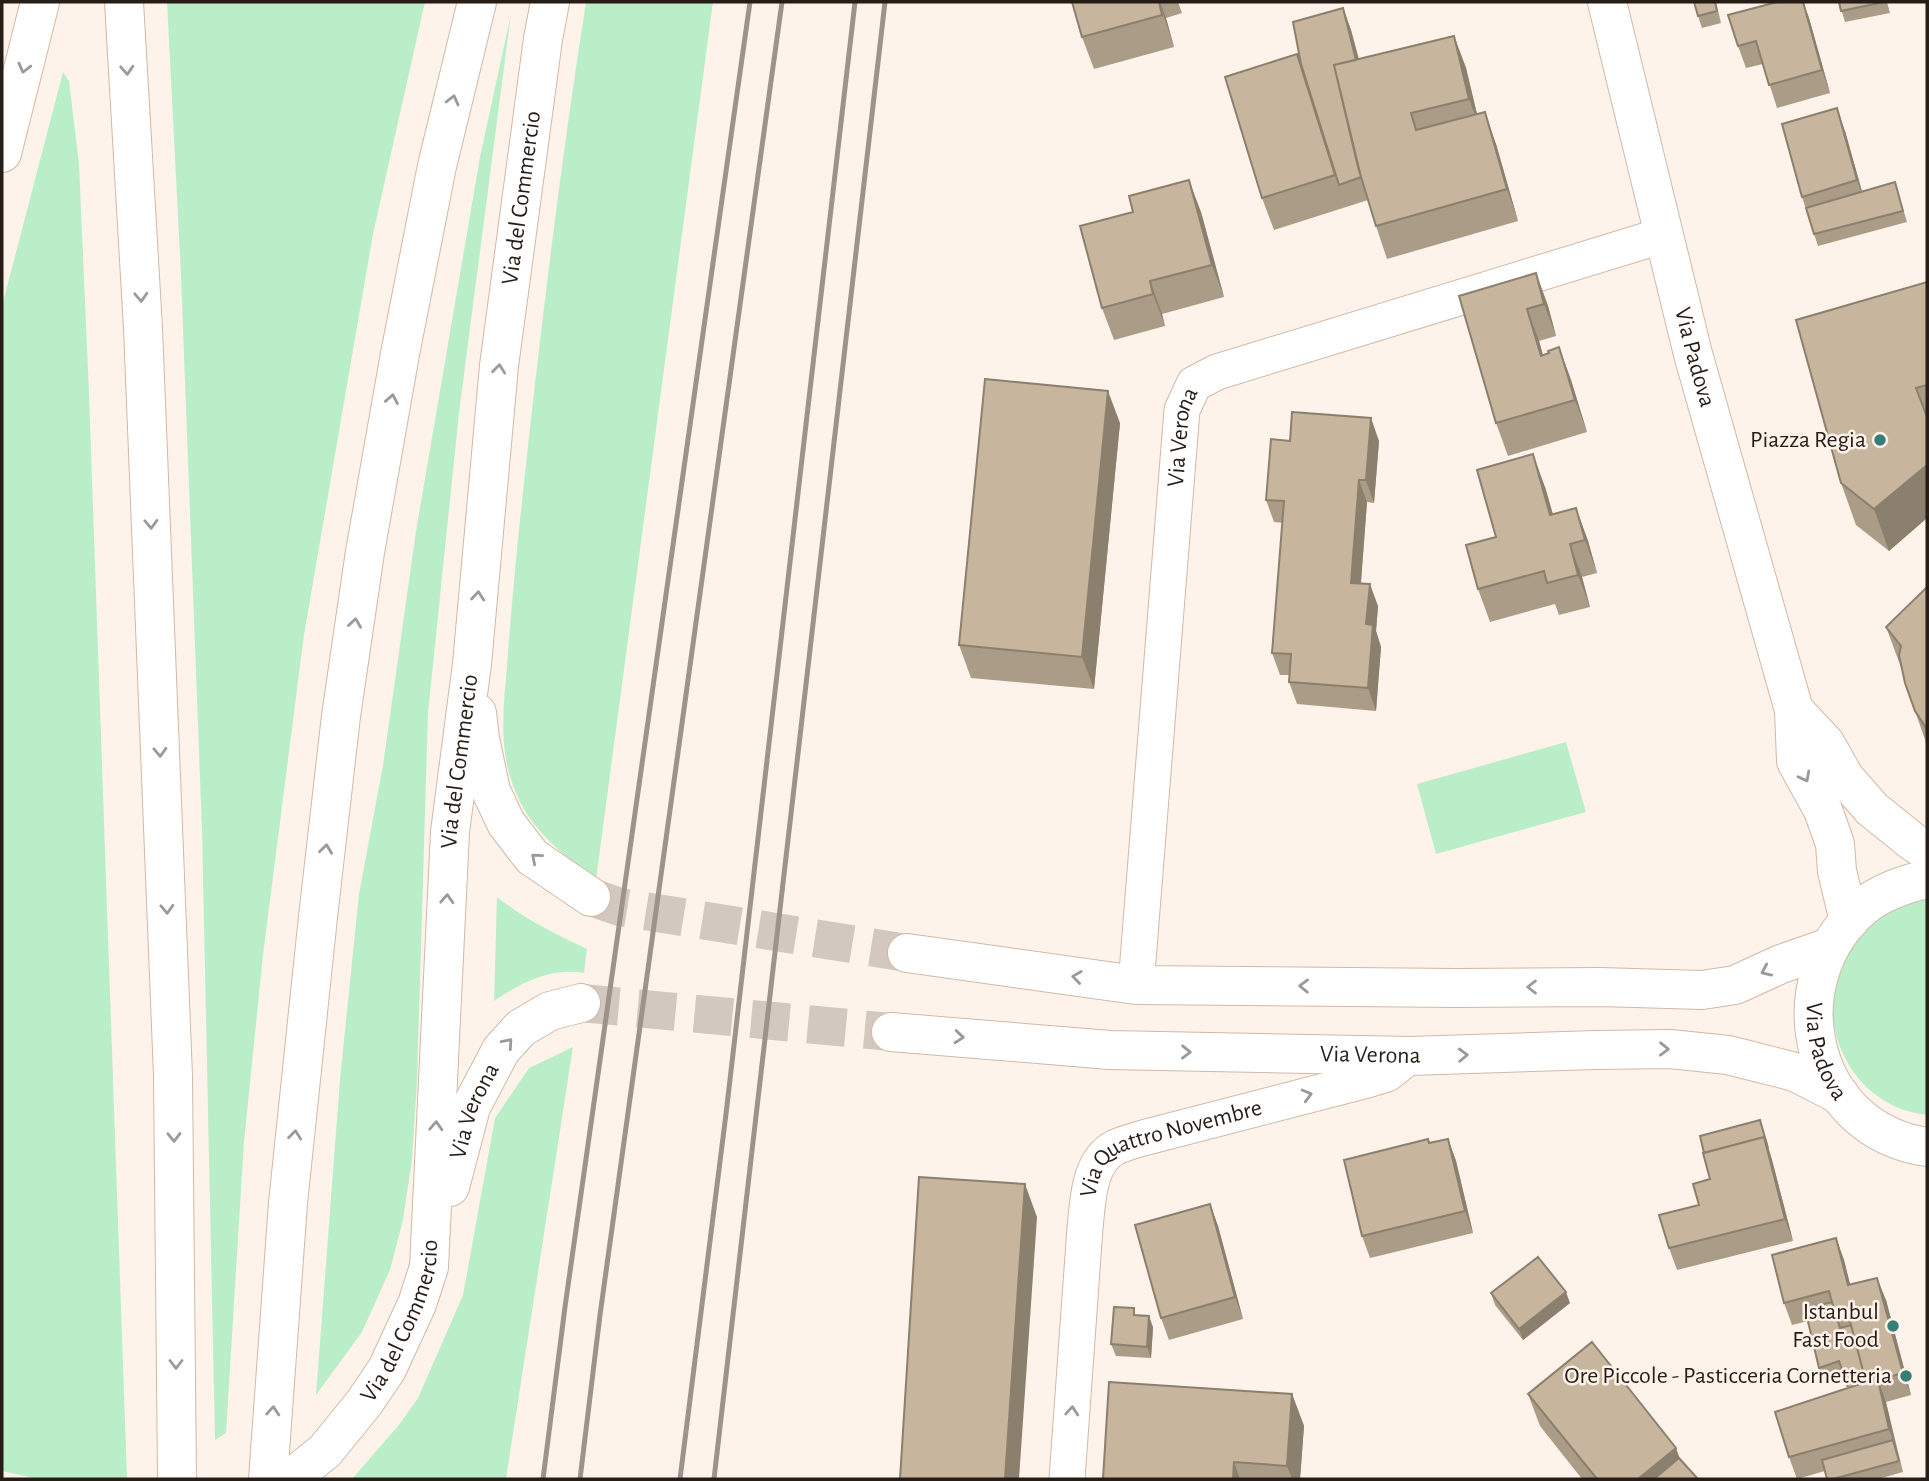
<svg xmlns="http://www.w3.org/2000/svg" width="1929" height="1481" viewBox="0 0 1929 1481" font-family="'Alegreya Sans',sans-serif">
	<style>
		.green { fill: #baeec8 }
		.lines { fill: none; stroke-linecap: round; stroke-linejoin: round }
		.primary-tunnel { stroke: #d3c8c0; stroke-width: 38; stroke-dasharray: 38 19; stroke-linecap: butt }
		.street-casing { stroke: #d2b8a6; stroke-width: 37 }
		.secondary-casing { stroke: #d2b8a6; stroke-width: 40 }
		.primary-casing { stroke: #d2b8a6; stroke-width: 40 }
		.highway-casing { stroke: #d2b8a6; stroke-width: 40 }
		.street { stroke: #fff; stroke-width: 35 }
		.secondary { stroke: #fff; stroke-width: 38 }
		.primary { stroke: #fff; stroke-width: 38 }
		.highway { stroke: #fff; stroke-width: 38 }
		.rail { stroke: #9d938b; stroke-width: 5 }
		.wall { fill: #ab9c87 }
		.shaded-wall { fill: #8b7f6e }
		.building { fill: #c7b59d; stroke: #8b7f6e; stroke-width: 2 }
		.oneway { stroke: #9d9996 }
		.poi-dot { fill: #377e78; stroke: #fef3eb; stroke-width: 2.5 }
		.labels { text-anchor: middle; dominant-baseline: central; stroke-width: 5; stroke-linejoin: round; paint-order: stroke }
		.street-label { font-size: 24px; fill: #261d16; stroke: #fef3eb }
		.poi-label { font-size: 24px; fill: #261d16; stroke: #fef3eb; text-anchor: end }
	</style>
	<rect width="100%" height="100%" fill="#fef3eb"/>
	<!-- green -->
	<path class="green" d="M 167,2 L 425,2 L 373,234 L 304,635 L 263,955 L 244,1142 L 226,1433 L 215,1440 L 202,831 L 181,276 Z
		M 586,2 L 713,2 L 596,880 C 557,849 525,827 510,776 C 499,740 504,702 507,666 C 510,623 514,581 518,539 C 537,359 558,180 586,2 Z
		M 511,14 L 459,413 L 428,713 L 417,1081 L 412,1160 L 403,1220 L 390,1270 L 362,1332 L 316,1395 L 340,1079 L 359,894 L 383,765 L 416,531 L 480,157 Z
		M 63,72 L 69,81 L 79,164 L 89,393 L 127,1479 L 38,1479 L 2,1471 L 2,306 Z
		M 1566,742 L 1586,812 L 1436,854 L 1417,784 Z
		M 1927,895 L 1927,1115 C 1834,1105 1799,983 1870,923 C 1876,918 1883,910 1891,906 C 1902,901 1916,899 1927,895 Z
		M 497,897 C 525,919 555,934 587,949 L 584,973 C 550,967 521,983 494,1001 Z
		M 573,1047 L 506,1479 L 352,1479 L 398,1426 L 418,1398 L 463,1295 L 495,1118 L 529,1068 Z"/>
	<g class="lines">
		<!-- primary-tunnel -->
		<path class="primary-tunnel" d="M 591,897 L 620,907 L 907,953
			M 581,1003 L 891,1032"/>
		<!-- street casing -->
		<g class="street-casing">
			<g id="street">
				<path id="s1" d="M 1136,985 L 1182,410 L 1194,384 L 1217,372 L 1664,235"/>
				<path id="s2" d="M 1067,1479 L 1085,1228 C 1088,1201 1088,1161 1116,1147 C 1125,1143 1134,1141 1143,1138 L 1367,1080 L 1387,1074 L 1410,1056"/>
			</g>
		</g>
		<!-- secondary casing -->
		<g class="secondary-casing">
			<g id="secondary">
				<path id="s3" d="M 1607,2 L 1693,354 L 1794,710 L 1796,761 L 1823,810 L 1835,844 L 1837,871 L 1849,921"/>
				<path d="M 1794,710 L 1825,743 L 1845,778 L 1872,809 L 1913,842 L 1927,851"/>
			</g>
		</g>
		<!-- primary casing -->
		<g class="primary-casing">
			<g id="primary">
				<path d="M 2,153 L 40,2"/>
				<path d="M 477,713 L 480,739 L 491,791 L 506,823 L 532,857 L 591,897"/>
				<path id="s4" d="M 1927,879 C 1905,884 1883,891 1864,906 C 1775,981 1809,1130 1927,1147"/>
				<path d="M 907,953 L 1136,985 L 1457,988 L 1600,987 L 1702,990 L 1735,985 L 1781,964 L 1830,947"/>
				<path id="s5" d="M 891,1032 L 1110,1050 L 1410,1056 L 1596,1050 L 1670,1049 L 1728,1055 L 1795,1072 L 1840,1095"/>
				<path id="s6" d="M 450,1187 L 471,1107 L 501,1050 L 521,1028 L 550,1011 L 581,1003"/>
				<path id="s7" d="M 290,1479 L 325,1451 L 364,1403 L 387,1369 L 417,1304 L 429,1267 L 450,832 L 472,664 L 499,366 L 543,39 L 550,2"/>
			</g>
		</g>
		<!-- highway casing -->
		<g class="highway-casing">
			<path id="highway" d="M 124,2 L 143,328 L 173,1076 L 177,1479
				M 268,1479 L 288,1203 L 318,917 L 341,716 L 365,552 L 400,354 L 437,166 L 477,2"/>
		</g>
		<!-- street -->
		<use href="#street" class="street"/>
		<!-- secondary -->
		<use href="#secondary" class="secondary"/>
		<!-- primary -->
		<use href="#primary" class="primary"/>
		<!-- highway -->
		<use href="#highway" class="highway"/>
		<!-- rail -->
		<path class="rail" d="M 543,1479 L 565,1307 L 750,2
			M 580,1479 L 600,1315 L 782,2
			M 680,1479 L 726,1114 L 855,2
			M 714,1479 L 885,2"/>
	</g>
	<!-- wall -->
	<path class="wall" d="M 1072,2 L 1178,2 L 1182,13 L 1166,18 L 1174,47 L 1094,69 L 1082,37 Z
		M 1716,2 L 1721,23 L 1702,28 L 1698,16 Z
		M 1803,2 L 1809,18 L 1830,93 L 1777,108 L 1763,64 L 1746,68 L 1738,46 Z
		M 1839,2 L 1887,2 L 1890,13 L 1845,22 Z
		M 1343,8 L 1351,30 L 1359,59 L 1454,36 L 1466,68 L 1477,114 L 1496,144 L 1518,221 L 1387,259 L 1376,226 L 1368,200 L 1274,230 L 1262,198 L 1301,65 Z
		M 1845,131 L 1862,192 L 1895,182 L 1907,222 L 1818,246 L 1802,197 Z
		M 1201,212 L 1224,297 L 1162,314 L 1165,326 L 1114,340 L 1102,308 Z
		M 1536,273 L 1548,306 L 1556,336 L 1539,341 L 1543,355 L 1549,353 L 1559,347 L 1571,380 L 1587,432 L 1508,456 L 1496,423 Z
		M 1927,282 L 1927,518 L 1889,551 L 1856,525 L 1841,483 Z
		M 1120,423 L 1094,689 L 971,678 L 959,645 Z
		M 1290,441 L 1379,441 L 1374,503 L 1367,502 L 1361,584 L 1378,606 L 1376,631 L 1381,647 L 1376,711 L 1297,704 L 1289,682 L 1289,675 L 1280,675 L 1272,653 L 1283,523 L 1274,522 L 1266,500 Z
		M 1545,487 L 1553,514 L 1576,508 L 1588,541 L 1597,573 L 1582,577 L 1590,607 L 1559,615 L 1555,604 L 1490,622 L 1478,589 L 1496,537 Z
		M 1927,587 L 1927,745 L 1905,683 L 1902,670 L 1886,627 Z
		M 1760,1120 L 1772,1160 L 1793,1241 L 1677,1270 L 1669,1248 L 1699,1205 L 1710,1179 Z
		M 1448,1139 L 1456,1161 L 1473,1233 L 1370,1258 L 1362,1236 L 1430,1143 Z
		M 1210,1204 L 1218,1226 L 1243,1319 L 1169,1340 L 1161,1318 Z
		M 1836,1238 L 1844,1260 L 1850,1285 L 1886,1300 L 1911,1395 L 1886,1402 L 1903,1472 L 1878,1479 L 1827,1479 L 1825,1471 L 1797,1479 L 1789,1457 L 1848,1388 L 1843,1373 L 1823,1379 L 1819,1368 L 1808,1321 L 1792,1325 L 1784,1303 Z
		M 1491,1293 L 1570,1303 L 1523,1340 L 1495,1305 Z
		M 1136,1315 L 1153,1327 L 1151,1358 L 1116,1356 L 1111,1344 Z
		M 1292,1394 L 1304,1426 L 1300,1479 L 1103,1479 Z
		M 1528,1394 L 1676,1448 L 1679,1458 L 1698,1479 L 1582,1479 L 1540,1426 Z"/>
	<!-- shaded-wall -->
	<path class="shaded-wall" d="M 1159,2 L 1160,2 L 1166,18 L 1174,47 Z
		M 1803,2 L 1809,18 L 1830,93 L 1822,70 Z
		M 1343,8 L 1351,30 L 1367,92 L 1359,70 Z
		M 1454,36 L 1466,68 L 1481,131 L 1469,99 Z
		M 1837,108 L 1845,131 L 1865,202 L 1857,180 Z
		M 1485,112 L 1496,144 L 1518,221 L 1507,189 Z
		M 1189,180 L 1201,212 L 1224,297 L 1212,265 Z
		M 1536,273 L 1548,306 L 1556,336 L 1544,304 Z
		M 1150,281 L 1162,314 L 1165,326 L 1153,294 Z
		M 1527,309 L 1539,341 L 1552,388 L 1541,356 Z
		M 1559,347 L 1571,380 L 1587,432 L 1575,400 Z
		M 1108,391 L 1120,423 L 1094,689 L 1082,657 Z
		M 1371,418 L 1379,441 L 1374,503 L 1366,480 Z
		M 1533,454 L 1545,487 L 1562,547 L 1550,515 Z
		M 1927,465 L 1927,518 L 1889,551 L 1874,509 Z
		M 1359,480 L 1367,502 L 1359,606 L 1351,583 Z
		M 1576,508 L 1588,541 L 1597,573 L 1585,540 Z
		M 1570,544 L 1582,577 L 1590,607 L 1578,575 Z
		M 1370,584 L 1378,606 L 1376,631 L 1381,647 L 1376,711 L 1368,688 L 1366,624 Z
		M 1760,1120 L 1772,1160 L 1793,1241 L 1785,1219 Z
		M 1448,1139 L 1456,1161 L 1473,1233 L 1465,1211 Z
		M 1025,1184 L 1037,1217 L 1019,1479 L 1005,1479 Z
		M 1210,1204 L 1218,1226 L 1243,1319 L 1235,1297 Z
		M 1836,1238 L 1844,1260 L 1856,1308 L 1848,1285 Z
		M 1877,1278 L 1886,1300 L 1911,1395 L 1903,1373 Z
		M 1566,1292 L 1570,1303 L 1523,1340 L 1519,1329 Z
		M 1149,1316 L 1153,1327 L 1151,1358 L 1147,1347 Z
		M 1878,1380 L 1886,1402 L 1897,1451 L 1889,1429 Z
		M 1292,1394 L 1304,1426 L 1300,1479 L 1292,1479 L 1287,1466 Z
		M 1676,1448 L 1687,1479 L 1638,1479 Z
		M 1234,1462 L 1240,1479 L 1233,1479 Z"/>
	<!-- building -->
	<path class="building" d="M 1072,2 L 1159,2 L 1162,15 L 1082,37 Z
		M 1694,2 L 1715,2 L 1717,11 L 1698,16 Z
		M 1777,2 L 1803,2 L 1822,70 L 1769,85 L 1756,41 L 1738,46 L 1728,15 Z
		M 1839,2 L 1884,2 L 1841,11 Z
		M 1343,8 L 1356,60 L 1334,65 L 1361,177 L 1339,185 L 1301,64 L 1293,22 Z
		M 1454,36 L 1469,99 L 1411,113 L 1416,130 L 1485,112 L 1507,189 L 1376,226 L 1358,167 L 1334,65 Z
		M 1297,54 L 1335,175 L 1262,198 L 1225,77 Z
		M 1837,108 L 1857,180 L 1802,197 L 1782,124 Z
		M 1189,180 L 1212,265 L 1150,281 L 1153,294 L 1102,308 L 1080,226 L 1133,212 L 1129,196 Z
		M 1895,182 L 1903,211 L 1814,234 L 1806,208 Z
		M 1536,273 L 1544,304 L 1527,309 L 1541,356 L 1549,353 L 1548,351 L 1559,347 L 1575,400 L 1496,423 L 1459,296 Z
		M 1927,282 L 1927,385 L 1916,388 L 1927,417 L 1927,465 L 1874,509 L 1841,483 L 1796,320 Z
		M 985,379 L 1108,391 L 1082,657 L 959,645 Z
		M 1292,412 L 1371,418 L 1366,480 L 1359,480 L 1351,583 L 1370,584 L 1366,624 L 1373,625 L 1368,688 L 1289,682 L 1291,654 L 1272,653 L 1284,501 L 1266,500 L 1271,439 L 1290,441 Z
		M 1533,454 L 1550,515 L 1576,508 L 1585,540 L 1570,544 L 1578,575 L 1547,583 L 1544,571 L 1478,589 L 1466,545 L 1496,537 L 1477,470 Z
		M 1927,587 L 1927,729 L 1915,711 L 1905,683 L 1899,655 L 1901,646 L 1886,627 Z
		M 1760,1120 L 1768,1148 L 1764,1137 L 1704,1153 L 1700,1136 Z
		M 1764,1137 L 1785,1219 L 1669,1248 L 1659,1215 L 1699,1205 L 1693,1184 L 1710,1179 L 1703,1153 Z
		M 1428,1139 L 1429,1143 L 1448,1139 L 1465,1211 L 1362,1236 L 1344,1160 Z
		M 919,1177 L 1025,1184 L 1005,1479 L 900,1479 Z
		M 1210,1204 L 1235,1297 L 1161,1318 L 1135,1225 Z
		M 1836,1238 L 1848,1285 L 1877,1278 L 1903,1373 L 1878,1380 L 1889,1429 L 1789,1457 L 1775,1412 L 1866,1382 L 1848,1314 L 1836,1317 L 1829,1291 L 1784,1303 L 1772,1255 Z
		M 1538,1257 L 1566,1292 L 1519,1329 L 1491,1293 Z
		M 1832,1302 L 1840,1328 L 1851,1325 L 1866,1382 L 1848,1388 L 1839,1361 L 1819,1368 L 1805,1309 Z
		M 1114,1307 L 1134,1308 L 1134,1315 L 1149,1316 L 1147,1347 L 1111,1344 Z
		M 1592,1342 L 1676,1448 L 1638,1479 L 1597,1479 L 1528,1394 Z
		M 1109,1382 L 1292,1394 L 1287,1466 L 1234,1462 L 1233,1479 L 1103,1479 Z
		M 1893,1440 L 1899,1461 L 1833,1479 L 1827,1479 L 1822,1460 Z
		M 1679,1458 L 1698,1479 L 1654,1479 Z"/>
	<!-- one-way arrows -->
	<defs><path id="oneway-chevron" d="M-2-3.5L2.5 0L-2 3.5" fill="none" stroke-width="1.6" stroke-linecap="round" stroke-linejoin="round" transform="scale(1.75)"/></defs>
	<g class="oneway">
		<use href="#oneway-chevron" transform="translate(24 68) rotate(104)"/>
		<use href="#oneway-chevron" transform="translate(127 70) rotate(87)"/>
		<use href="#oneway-chevron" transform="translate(453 100) rotate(-76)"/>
		<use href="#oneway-chevron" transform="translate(141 297) rotate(87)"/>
		<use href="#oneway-chevron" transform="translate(499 369) rotate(-84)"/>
		<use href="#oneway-chevron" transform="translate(392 399) rotate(-80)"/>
		<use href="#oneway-chevron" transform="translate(151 524) rotate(88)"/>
		<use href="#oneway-chevron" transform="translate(478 596) rotate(-85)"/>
		<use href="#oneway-chevron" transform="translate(355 623) rotate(-82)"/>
		<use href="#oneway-chevron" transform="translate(160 752) rotate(88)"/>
		<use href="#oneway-chevron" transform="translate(1805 777) rotate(62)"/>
		<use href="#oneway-chevron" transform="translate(326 849) rotate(-83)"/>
		<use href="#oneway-chevron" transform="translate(536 858) rotate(-139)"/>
		<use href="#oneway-chevron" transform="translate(447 899) rotate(-87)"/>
		<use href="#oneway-chevron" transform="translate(167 909) rotate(88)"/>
		<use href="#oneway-chevron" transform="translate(1766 971) rotate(156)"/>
		<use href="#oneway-chevron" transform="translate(1077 977) rotate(-172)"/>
		<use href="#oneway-chevron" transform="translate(1304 986) rotate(-179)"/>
		<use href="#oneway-chevron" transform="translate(1532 987) rotate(180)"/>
		<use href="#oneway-chevron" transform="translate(959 1037) rotate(5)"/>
		<use href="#oneway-chevron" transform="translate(508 1043) rotate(-49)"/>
		<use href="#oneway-chevron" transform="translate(1664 1049) rotate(1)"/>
		<use href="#oneway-chevron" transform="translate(1186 1052) rotate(1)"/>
		<use href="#oneway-chevron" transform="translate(1463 1055) rotate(-2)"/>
		<use href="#oneway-chevron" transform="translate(1307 1095) rotate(-15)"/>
		<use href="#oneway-chevron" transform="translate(436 1126) rotate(-87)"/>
		<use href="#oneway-chevron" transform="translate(295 1135) rotate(-84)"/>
		<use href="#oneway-chevron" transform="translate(174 1137) rotate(89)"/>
		<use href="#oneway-chevron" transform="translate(176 1364) rotate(90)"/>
		<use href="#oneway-chevron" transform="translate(273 1411) rotate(-86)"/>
		<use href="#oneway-chevron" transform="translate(1072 1411) rotate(-86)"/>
	</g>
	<!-- markers -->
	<g class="poi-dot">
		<circle cx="1880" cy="440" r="7"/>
		<circle cx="1893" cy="1326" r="7"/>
		<circle cx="1906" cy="1376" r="7"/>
	</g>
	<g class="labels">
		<!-- street labels -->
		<g class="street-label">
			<text stroke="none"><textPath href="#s7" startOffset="1332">Via del Commercio</textPath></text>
			<text stroke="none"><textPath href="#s3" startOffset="366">Via Padova</textPath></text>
			<text stroke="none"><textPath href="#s1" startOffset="550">Via Verona</textPath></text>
			<text stroke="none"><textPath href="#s7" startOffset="765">Via del Commercio</textPath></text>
			<text stroke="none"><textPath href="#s4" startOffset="231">Via Padova</textPath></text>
			<text stroke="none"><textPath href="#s5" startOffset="480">Via Verona</textPath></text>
			<text stroke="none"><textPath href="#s6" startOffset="80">Via Verona</textPath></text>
			<text stroke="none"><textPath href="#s2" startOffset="388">Via Quattro Novembre</textPath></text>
			<text stroke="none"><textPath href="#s7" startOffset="198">Via del Commercio</textPath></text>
		</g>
		<!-- poi labels -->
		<g class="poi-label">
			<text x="1866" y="440">Piazza Regia</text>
			<text x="1879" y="1312">Istanbul<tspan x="1879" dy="28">Fast Food</tspan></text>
			<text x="1892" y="1376">Ore Piccole - Pasticceria Cornetteria</text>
		</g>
	</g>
	<!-- border -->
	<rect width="1929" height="1481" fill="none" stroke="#261d16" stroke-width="7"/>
</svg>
